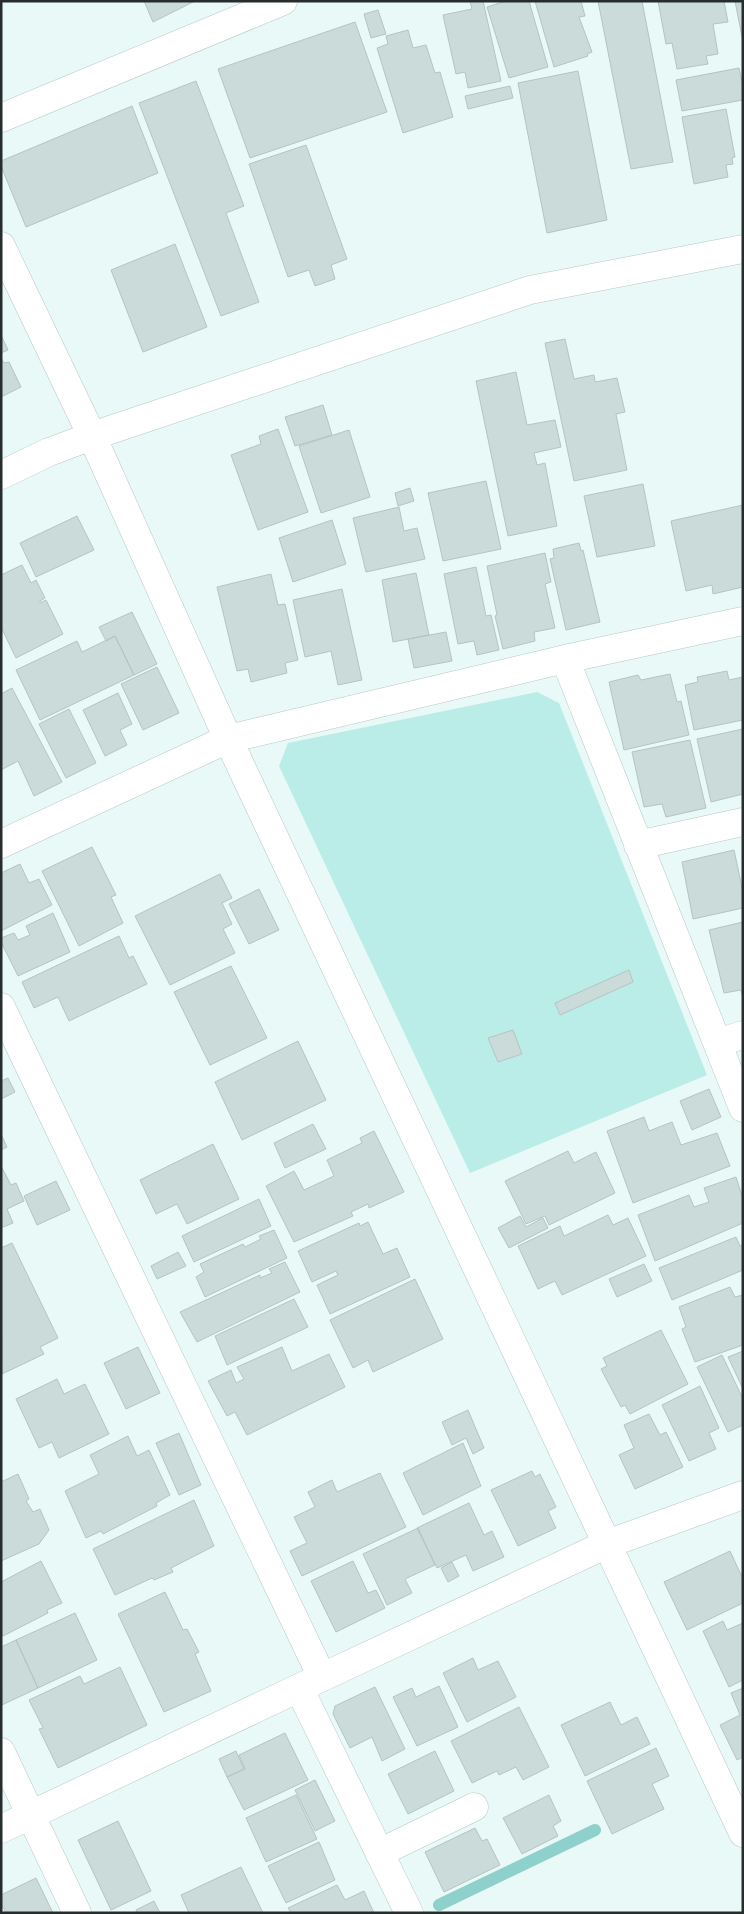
<svg xmlns="http://www.w3.org/2000/svg" width="744" height="1914" viewBox="0 0 744 1914" font-family="Overpass,sans-serif">
	<style>
		.green { fill: #baede8 }
		.lines { fill: none; stroke-linecap: round; stroke-linejoin: round }
		.stream { stroke: #8ed0cb; stroke-width: 12 }
		.building { fill: #cbdbda; stroke: #b5c4c2 }
		.street-casing { stroke: #b7c7c5; stroke-width: 29 }
		.secondary-casing { stroke: #b7c7c5; stroke-width: 29 }
		.street { stroke: #fff; stroke-width: 28 }
		.secondary { stroke: #fff; stroke-width: 28 }
	</style>
	<rect width="100%" height="100%" fill="#e9f9f7"/>
	<!-- green -->
	<path class="green" d="M 537,692 L 559,703 L 707,1075 L 470,1173 L 279,766 L 288,743 Z"/>
	<g class="lines">
		<!-- stream -->
		<path class="stream" d="M 439,1905 L 595,1830"/>
	</g>
	<!-- building -->
	<path class="building" d="M 144,1 L 195,1 L 153,22 Z
		M 470,1 L 483,1 L 501,81 L 468,88 L 465,72 L 456,74 L 443,15 L 472,9 Z
		M 506,1 L 529,1 L 548,67 L 509,78 L 487,7 Z
		M 535,1 L 581,1 L 585,16 L 579,17 L 592,52 L 587,54 L 588,56 L 554,67 Z
		M 598,1 L 642,1 L 673,162 L 631,169 Z
		M 658,1 L 724,1 L 728,22 L 713,24 L 718,54 L 706,56 L 708,64 L 677,69 L 672,43 L 666,44 Z
		M 735,1 L 743,1 L 743,42 Z
		M 378,10 L 386,34 L 371,38 L 364,14 Z
		M 355,22 L 387,112 L 250,158 L 218,69 Z
		M 408,30 L 413,48 L 426,45 L 435,73 L 440,72 L 453,117 L 403,133 L 377,48 L 388,44 L 386,36 Z
		M 739,68 L 743,86 L 743,100 L 682,111 L 676,80 Z
		M 578,71 L 607,220 L 547,233 L 518,83 Z
		M 196,81 L 244,206 L 226,213 L 259,302 L 221,316 L 139,103 Z
		M 510,86 L 513,98 L 468,109 L 465,96 Z
		M 132,106 L 158,173 L 26,227 L 1,166 L 1,161 Z
		M 726,109 L 735,157 L 732,158 L 733,164 L 726,165 L 728,177 L 694,184 L 682,117 Z
		M 306,145 L 347,259 L 331,265 L 335,279 L 315,286 L 309,270 L 288,277 L 249,164 Z
		M 175,244 L 207,327 L 143,352 L 111,270 Z
		M 1,335 L 8,350 L 1,353 Z
		M 565,339 L 574,379 L 594,375 L 595,382 L 617,378 L 625,412 L 616,414 L 627,470 L 574,481 L 545,343 Z
		M 1,358 L 4,363 L 9,362 L 21,387 L 1,397 Z
		M 516,372 L 527,425 L 555,420 L 561,447 L 534,453 L 537,465 L 545,463 L 557,526 L 508,536 L 476,381 Z
		M 323,405 L 332,435 L 295,446 L 285,417 Z
		M 278,429 L 308,512 L 258,530 L 231,455 L 261,444 L 259,436 Z
		M 349,430 L 370,497 L 321,513 L 299,446 Z
		M 486,481 L 501,549 L 443,561 L 428,493 Z
		M 643,484 L 655,546 L 597,557 L 584,496 Z
		M 410,488 L 414,501 L 398,506 L 395,493 Z
		M 743,505 L 743,587 L 713,594 L 712,585 L 686,591 L 671,521 Z
		M 399,507 L 404,531 L 417,528 L 425,559 L 366,572 L 353,518 Z
		M 77,516 L 94,550 L 36,577 L 20,543 Z
		M 332,520 L 346,564 L 293,582 L 279,538 Z
		M 579,543 L 581,551 L 583,550 L 600,622 L 566,630 L 550,559 L 554,558 L 553,549 Z
		M 545,553 L 551,582 L 545,584 L 555,628 L 534,632 L 535,641 L 503,649 L 495,616 L 497,615 L 487,566 Z
		M 22,565 L 31,583 L 36,580 L 45,598 L 40,601 L 40,603 L 46,600 L 63,634 L 16,658 L 1,627 L 1,575 Z
		M 476,567 L 486,616 L 491,615 L 499,650 L 477,655 L 474,641 L 458,644 L 444,574 Z
		M 416,573 L 429,635 L 393,642 L 382,580 Z
		M 271,574 L 278,605 L 285,604 L 298,660 L 285,663 L 287,673 L 251,682 L 248,669 L 237,671 L 217,587 Z
		M 342,589 L 362,680 L 338,685 L 331,651 L 305,657 L 293,600 Z
		M 132,612 L 157,664 L 134,675 L 115,636 L 106,641 L 99,627 Z
		M 446,632 L 452,661 L 414,668 L 408,639 Z
		M 115,636 L 134,675 L 40,720 L 16,670 L 77,641 L 82,652 Z
		M 157,667 L 179,713 L 143,730 L 121,684 Z
		M 727,671 L 729,680 L 743,677 L 743,720 L 694,730 L 685,685 L 698,682 L 697,677 Z
		M 670,674 L 677,702 L 681,701 L 689,735 L 624,750 L 609,682 L 638,675 L 641,680 Z
		M 12,688 L 62,782 L 34,796 L 18,761 L 1,770 L 1,694 Z
		M 118,693 L 132,724 L 120,730 L 127,745 L 105,756 L 83,710 Z
		M 69,709 L 96,763 L 66,778 L 39,724 Z
		M 743,729 L 743,794 L 711,802 L 697,739 Z
		M 690,740 L 706,808 L 666,817 L 662,804 L 644,807 L 632,752 Z
		M 92,847 L 116,895 L 111,897 L 123,923 L 79,946 L 42,871 Z
		M 734,850 L 743,892 L 743,908 L 693,919 L 682,862 Z
		M 20,864 L 29,883 L 39,879 L 52,905 L 1,931 L 1,873 Z
		M 220,874 L 232,898 L 222,903 L 232,924 L 223,929 L 235,953 L 170,985 L 135,916 Z
		M 259,889 L 279,930 L 249,944 L 229,904 Z
		M 53,913 L 70,952 L 18,976 L 1,942 L 1,938 L 14,933 L 18,940 L 30,935 L 26,926 Z
		M 743,922 L 743,998 L 741,990 L 724,993 L 709,930 Z
		M 119,936 L 129,958 L 133,956 L 147,984 L 69,1021 L 58,997 L 34,1008 L 22,982 Z
		M 231,966 L 267,1038 L 210,1065 L 174,992 Z
		M 629,970 L 633,982 L 560,1015 L 555,1003 Z
		M 513,1030 L 522,1054 L 498,1062 L 488,1038 Z
		M 298,1041 L 326,1100 L 242,1140 L 215,1082 Z
		M 8,1078 L 15,1092 L 1,1099 L 1,1081 Z
		M 709,1089 L 721,1117 L 692,1130 L 680,1101 Z
		M 644,1117 L 649,1131 L 672,1122 L 681,1145 L 717,1133 L 730,1166 L 633,1203 L 607,1131 Z
		M 313,1124 L 326,1149 L 285,1168 L 274,1143 Z
		M 374,1131 L 404,1192 L 369,1208 L 368,1204 L 351,1212 L 353,1216 L 294,1242 L 266,1186 L 294,1171 L 304,1190 L 334,1176 L 327,1160 L 362,1143 L 360,1138 Z
		M 1,1134 L 7,1147 L 1,1150 Z
		M 213,1144 L 239,1199 L 187,1224 L 177,1204 L 156,1214 L 140,1180 Z
		M 568,1151 L 574,1163 L 596,1152 L 615,1193 L 549,1225 L 545,1216 L 526,1224 L 505,1181 Z
		M 1,1166 L 11,1185 L 16,1183 L 24,1201 L 7,1209 L 13,1223 L 1,1228 Z
		M 736,1177 L 743,1199 L 743,1223 L 655,1261 L 638,1215 L 689,1195 L 694,1207 L 709,1202 L 704,1188 Z
		M 56,1181 L 70,1210 L 37,1225 L 24,1196 Z
		M 259,1199 L 271,1226 L 194,1262 L 182,1236 Z
		M 608,1215 L 613,1225 L 628,1218 L 646,1256 L 562,1295 L 555,1281 L 538,1289 L 518,1246 L 560,1226 L 564,1236 Z
		M 520,1216 L 526,1227 L 543,1218 L 548,1228 L 509,1248 L 498,1228 Z
		M 368,1222 L 383,1254 L 397,1248 L 410,1277 L 330,1314 L 317,1285 L 338,1275 L 336,1271 L 312,1282 L 298,1251 L 359,1223 L 360,1226 Z
		M 274,1230 L 287,1258 L 205,1297 L 196,1277 L 204,1272 L 200,1264 L 243,1244 L 245,1247 L 261,1239 L 259,1236 Z
		M 736,1237 L 740,1246 L 743,1245 L 743,1270 L 672,1300 L 659,1268 Z
		M 12,1243 L 58,1338 L 40,1347 L 44,1354 L 2,1374 L 1,1248 Z
		M 178,1252 L 186,1266 L 157,1279 L 151,1266 Z
		M 285,1262 L 300,1292 L 197,1342 L 180,1312 L 260,1275 L 260,1278 L 272,1273 L 269,1269 Z
		M 644,1264 L 652,1281 L 617,1297 L 609,1279 Z
		M 415,1279 L 443,1339 L 373,1372 L 368,1360 L 353,1368 L 330,1320 Z
		M 730,1287 L 735,1297 L 743,1295 L 743,1345 L 695,1362 L 682,1329 L 686,1327 L 679,1307 Z
		M 294,1299 L 308,1327 L 227,1365 L 215,1336 Z
		M 661,1330 L 688,1384 L 630,1414 L 625,1405 L 621,1407 L 601,1369 L 607,1366 L 603,1358 Z
		M 138,1347 L 160,1393 L 126,1409 L 104,1363 Z
		M 282,1347 L 292,1371 L 329,1354 L 345,1387 L 247,1435 L 235,1412 L 227,1416 L 208,1381 L 231,1370 L 236,1383 L 244,1379 L 237,1367 Z
		M 743,1351 L 743,1389 L 728,1357 Z
		M 722,1355 L 743,1399 L 743,1425 L 728,1432 L 697,1367 Z
		M 57,1379 L 64,1394 L 85,1384 L 109,1434 L 59,1458 L 52,1442 L 39,1448 L 16,1399 Z
		M 700,1386 L 719,1428 L 709,1433 L 716,1449 L 689,1461 L 662,1405 Z
		M 468,1410 L 484,1448 L 473,1454 L 466,1438 L 452,1445 L 442,1422 Z
		M 649,1414 L 660,1435 L 666,1432 L 683,1467 L 635,1489 L 619,1455 L 634,1448 L 624,1425 Z
		M 179,1433 L 201,1485 L 179,1495 L 156,1443 Z
		M 128,1436 L 137,1456 L 149,1450 L 170,1495 L 156,1503 L 157,1506 L 103,1534 L 101,1531 L 86,1538 L 65,1491 L 99,1474 L 90,1455 Z
		M 463,1443 L 481,1486 L 423,1515 L 403,1473 Z
		M 532,1471 L 535,1477 L 540,1474 L 556,1507 L 548,1511 L 556,1528 L 518,1546 L 491,1490 Z
		M 380,1473 L 406,1527 L 302,1576 L 290,1551 L 307,1543 L 294,1517 L 315,1507 L 308,1492 L 332,1480 L 337,1492 Z
		M 18,1474 L 29,1499 L 26,1501 L 33,1512 L 40,1509 L 49,1530 L 39,1544 L 1,1561 L 1,1482 Z
		M 194,1500 L 214,1546 L 171,1568 L 173,1572 L 154,1580 L 152,1578 L 115,1595 L 93,1549 Z
		M 469,1503 L 484,1535 L 492,1531 L 504,1557 L 473,1571 L 466,1555 L 437,1568 L 417,1528 Z
		M 418,1528 L 435,1565 L 405,1579 L 412,1593 L 387,1605 L 363,1554 Z
		M 730,1551 L 743,1579 L 743,1603 L 687,1630 L 664,1582 Z
		M 41,1561 L 62,1603 L 47,1610 L 48,1613 L 3,1636 L 1,1631 L 1,1582 Z
		M 353,1561 L 368,1593 L 376,1590 L 385,1608 L 336,1632 L 311,1581 Z
		M 452,1562 L 459,1576 L 448,1582 L 441,1568 Z
		M 165,1592 L 183,1630 L 187,1629 L 199,1652 L 195,1654 L 211,1691 L 164,1712 L 118,1614 Z
		M 75,1613 L 97,1660 L 38,1688 L 16,1640 Z
		M 723,1621 L 727,1630 L 743,1623 L 743,1680 L 729,1687 L 703,1631 Z
		M 16,1640 L 38,1688 L 2,1705 L 1,1647 Z
		M 473,1658 L 478,1670 L 498,1661 L 516,1697 L 467,1722 L 443,1673 Z
		M 120,1667 L 147,1725 L 58,1768 L 39,1729 L 43,1728 L 29,1700 L 80,1676 L 84,1684 Z
		M 439,1686 L 458,1727 L 417,1746 L 393,1697 L 412,1688 L 416,1697 Z
		M 375,1687 L 405,1749 L 382,1761 L 372,1737 L 350,1748 L 333,1714 L 335,1706 Z
		M 743,1688 L 743,1757 L 737,1760 L 720,1725 L 740,1715 L 731,1693 Z
		M 610,1702 L 621,1725 L 637,1717 L 650,1744 L 585,1776 L 561,1725 Z
		M 519,1707 L 549,1767 L 523,1780 L 516,1767 L 499,1775 L 497,1771 L 472,1783 L 451,1741 Z
		M 285,1733 L 308,1780 L 244,1810 L 227,1777 L 245,1769 L 239,1755 Z
		M 656,1748 L 669,1776 L 652,1784 L 664,1809 L 612,1834 L 587,1781 Z
		M 236,1751 L 244,1769 L 227,1777 L 219,1759 Z
		M 435,1751 L 454,1791 L 408,1814 L 388,1774 Z
		M 315,1780 L 335,1821 L 315,1831 L 295,1790 Z
		M 296,1795 L 317,1839 L 266,1862 L 246,1818 Z
		M 549,1795 L 561,1821 L 553,1826 L 558,1836 L 522,1854 L 503,1818 Z
		M 118,1821 L 151,1891 L 111,1910 L 78,1840 Z
		M 475,1828 L 482,1841 L 487,1839 L 500,1865 L 444,1892 L 425,1852 Z
		M 319,1842 L 335,1880 L 286,1903 L 268,1866 Z
		M 241,1867 L 263,1913 L 189,1913 L 181,1895 Z
		M 36,1878 L 53,1913 L 6,1913 L 1,1903 L 1,1895 Z
		M 337,1885 L 345,1900 L 364,1891 L 374,1913 L 291,1913 L 288,1908 Z
		M 154,1901 L 160,1913 L 137,1913 L 136,1910 Z"/>
	<g class="lines">
		<!-- street casing -->
		<g class="street-casing">
			<path id="street" d="M 1,118 L 283,1
				M 1,246 L 92,436 L 228,739 L 607,1544 L 743,1495
				M 743,621 L 565,659 L 743,1108
				M 1,844 L 228,739 L 565,659
				M 638,845 L 743,822
				M 1,1007 L 322,1677
				M 717,1043 L 743,1035
				M 299,1688 L 409,1913
				M 1,1752 L 77,1913
				M 1,1829 L 299,1688 L 607,1544 L 743,1833
				M 379,1853 L 474,1807"/>
		</g>
		<!-- secondary casing -->
		<g class="secondary-casing">
			<path id="secondary" d="M 1,475 L 49,452 L 92,436 L 530,290 L 743,249"/>
		</g>
		<!-- street -->
		<use href="#street" class="street"/>
		<!-- secondary -->
		<use href="#secondary" class="secondary"/>
	</g>
	<!-- border -->
	<rect width="744" height="1914" fill="none" stroke="#272d2d" stroke-width="5"/>
</svg>
